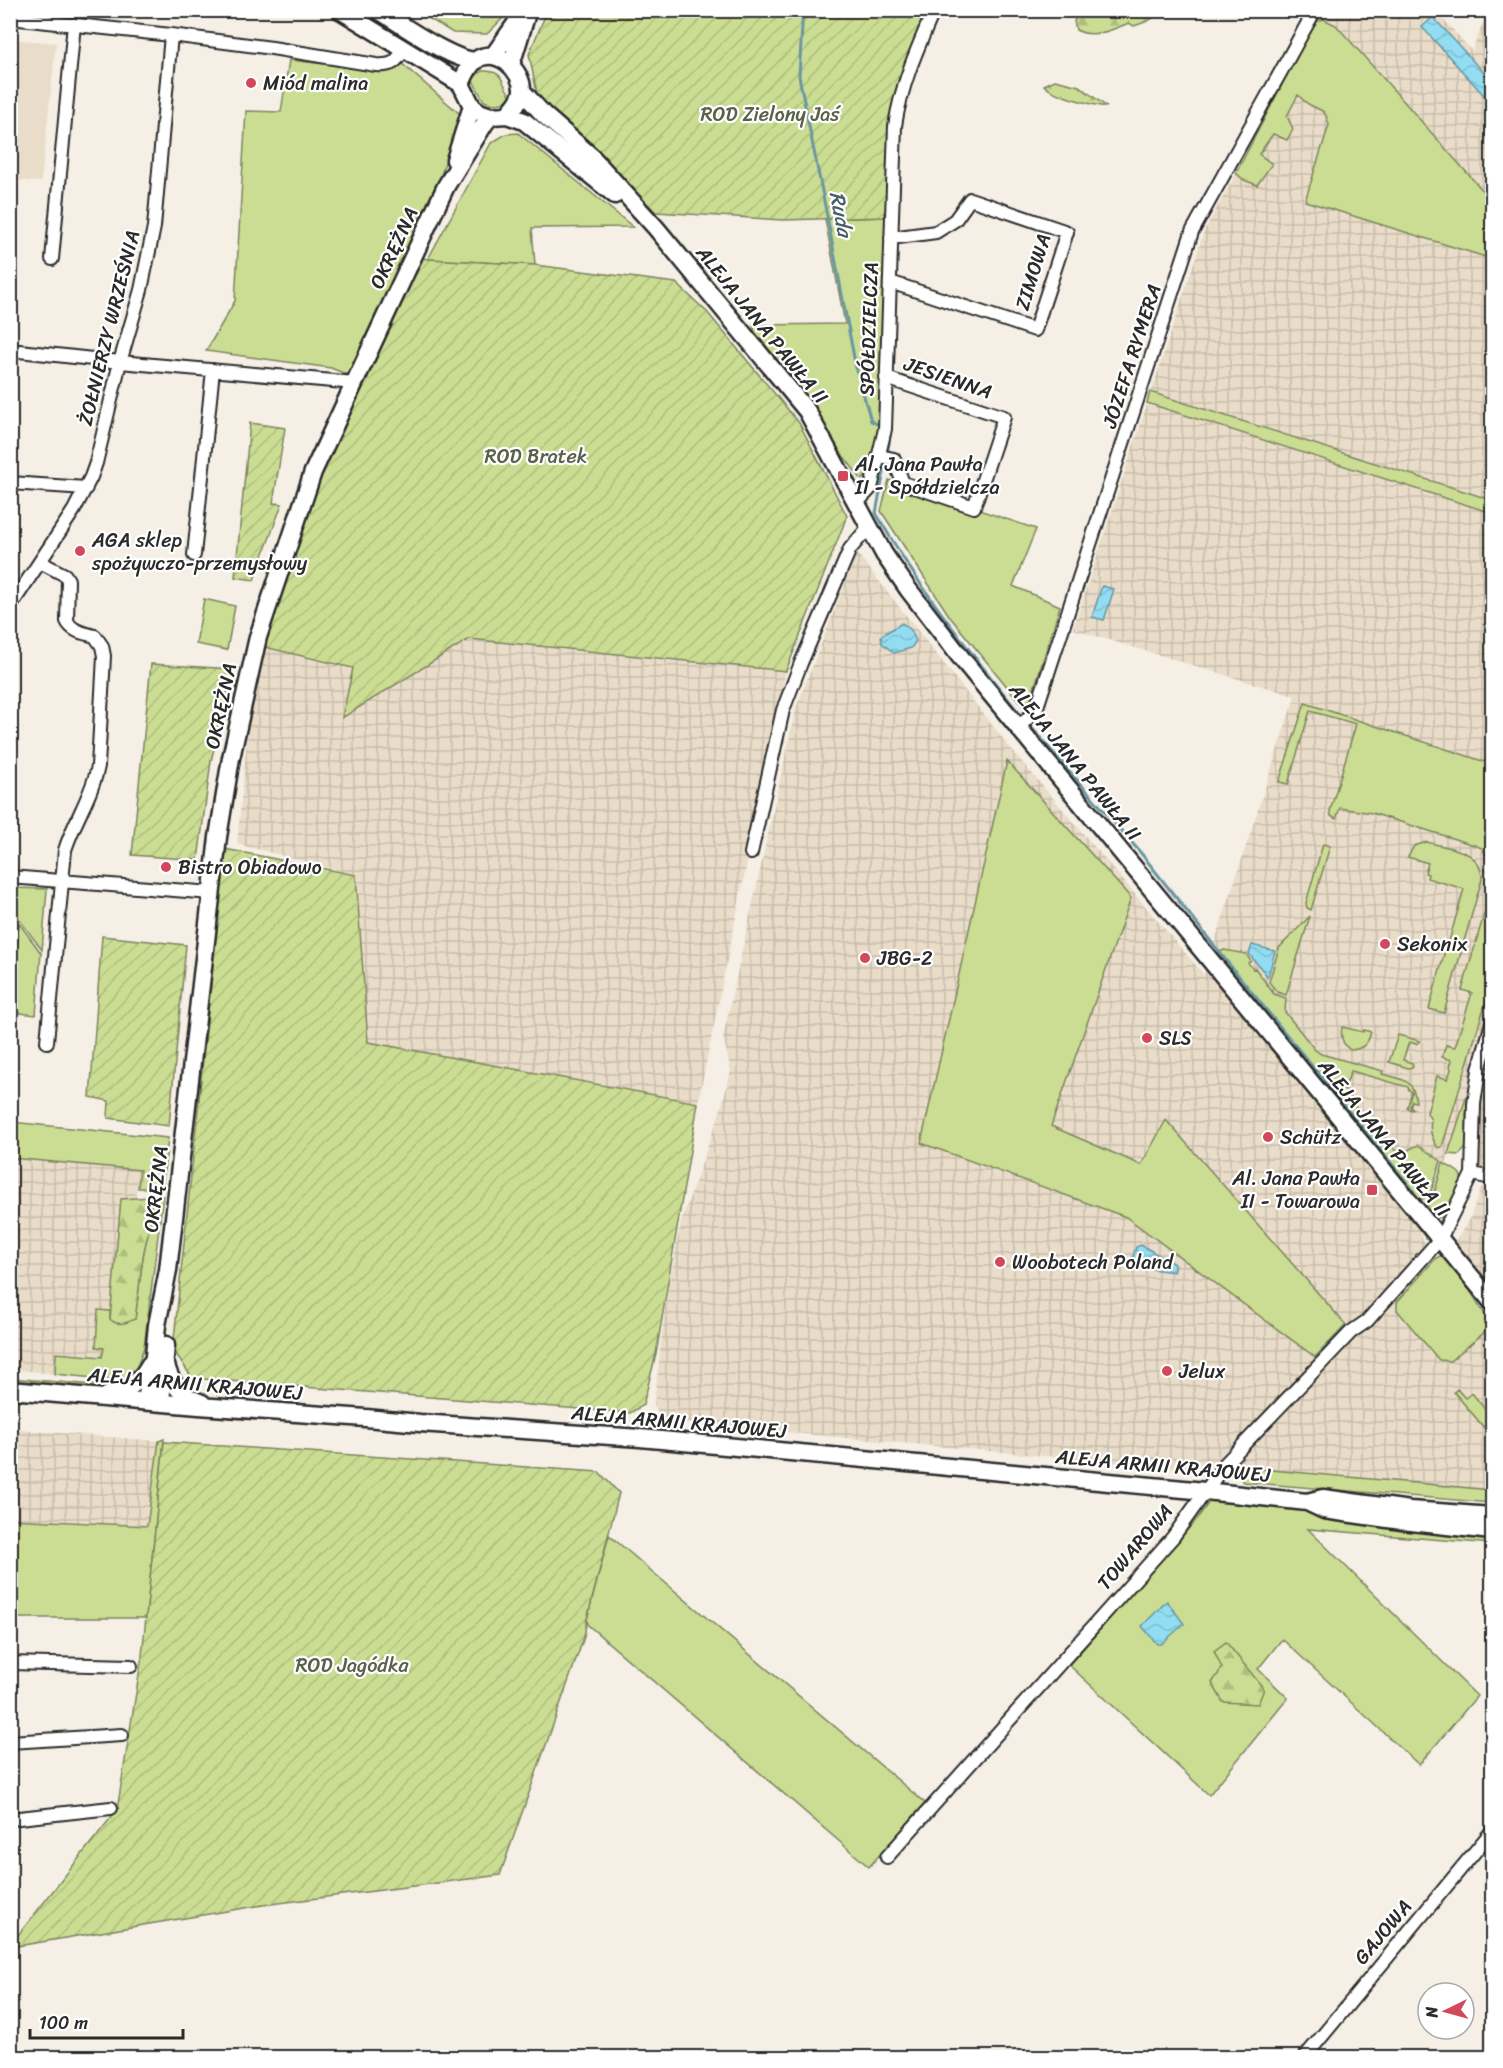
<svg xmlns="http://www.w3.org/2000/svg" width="1503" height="2068" viewBox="0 0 1503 2068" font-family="Sriracha,sans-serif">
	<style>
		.built { fill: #e9dcc8 }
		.industrial { fill: url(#industrial-grid) }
		.green { fill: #cbdd92; stroke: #7b845e; stroke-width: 1.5 }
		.forest { fill: url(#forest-firs); stroke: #7b845e; stroke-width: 1.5 }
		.garden { fill: url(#garden-furrows); stroke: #7b845e; stroke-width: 1.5 }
		.water { fill: url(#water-waves); stroke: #6996a2; stroke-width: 1.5 }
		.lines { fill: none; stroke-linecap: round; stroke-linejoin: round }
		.stream { stroke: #6996a2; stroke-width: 3 }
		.street-casing { stroke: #2b2b2b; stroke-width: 16 }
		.secondary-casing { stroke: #2b2b2b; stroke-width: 21 }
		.street { stroke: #fff; stroke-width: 12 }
		.secondary { stroke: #fff; stroke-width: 16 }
		.poi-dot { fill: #d1495b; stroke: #fff; stroke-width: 2 }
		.labels { text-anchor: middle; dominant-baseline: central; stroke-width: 4.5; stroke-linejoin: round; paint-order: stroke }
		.poi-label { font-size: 20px; fill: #2b2b2b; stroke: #fff; text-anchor: start }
		.park-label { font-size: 20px; fill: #5b604a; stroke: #fff }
		.street-label { font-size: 20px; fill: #2b2b2b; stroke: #fff }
		.water-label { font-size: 21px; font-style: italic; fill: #4a6067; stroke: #fff }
	</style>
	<defs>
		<pattern id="industrial-grid" width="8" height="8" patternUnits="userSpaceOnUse" patternTransform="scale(1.5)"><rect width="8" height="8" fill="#e9dcc8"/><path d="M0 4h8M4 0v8" fill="none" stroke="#c8bdac"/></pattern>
		<pattern id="forest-firs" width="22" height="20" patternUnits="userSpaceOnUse" patternTransform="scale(1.5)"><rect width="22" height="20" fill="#cbdd92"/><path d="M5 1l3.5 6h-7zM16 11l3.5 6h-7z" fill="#aebe7e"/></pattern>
		<pattern id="garden-furrows" width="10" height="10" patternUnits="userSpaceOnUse" patternTransform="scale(1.5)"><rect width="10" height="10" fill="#cbdd92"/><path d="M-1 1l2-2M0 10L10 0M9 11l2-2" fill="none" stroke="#aebe7e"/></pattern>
		<pattern id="water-waves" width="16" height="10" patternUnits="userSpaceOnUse" patternTransform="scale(1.5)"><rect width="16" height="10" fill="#92ddf2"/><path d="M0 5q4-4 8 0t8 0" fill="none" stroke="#7ebed0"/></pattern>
	</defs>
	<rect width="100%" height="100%" fill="#f5efe6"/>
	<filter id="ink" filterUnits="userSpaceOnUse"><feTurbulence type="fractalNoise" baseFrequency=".0167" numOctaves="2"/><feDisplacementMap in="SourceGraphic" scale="12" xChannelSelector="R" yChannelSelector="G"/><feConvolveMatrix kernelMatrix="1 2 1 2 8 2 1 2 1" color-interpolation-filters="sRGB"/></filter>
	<g filter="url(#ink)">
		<!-- built -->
		<path class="built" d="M 10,39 L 56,43 L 41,182 L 11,180 Z"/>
		<!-- industrial -->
		<path class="industrial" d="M 1320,11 L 1436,11 L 1472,51 L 1487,12 L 1492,15 L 1492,1029 L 1421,1237 L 1492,1332 L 1492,1490 L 1208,1465 L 1196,1470 L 663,1421 L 654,1405 L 665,1307 L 681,1222 L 720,1112 L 731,1071 L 723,1037 L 796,708 L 857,553 L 1011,749 L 1204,975 L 1295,696 L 1073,629 L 1205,229 L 1274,106 Z
			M 469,639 L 786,671 L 698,1103 L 367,1042 L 356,875 L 237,844 L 256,645 L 353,668 L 342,718 Z
			M 1492,1038 L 1492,1170 L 1479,1169 L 1478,1106 L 1483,1070 Z
			M 11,1158 L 140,1170 L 117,1306 L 102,1357 L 56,1353 L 55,1374 L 11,1369 Z
			M 1486,1185 L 1492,1188 L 1492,1289 L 1466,1257 L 1456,1240 L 1470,1219 L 1481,1188 Z
			M 10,1429 L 159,1441 L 147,1526 L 11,1519 Z"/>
		<!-- green -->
		<path class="green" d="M 417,11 L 507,11 L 504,17 L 487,34 L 453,33 Z
			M 1323,19 L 1336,25 L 1492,201 L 1492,259 L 1305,201 L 1329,125 C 1324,107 1324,113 1310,105 C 1306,103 1301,98 1298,95 L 1287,116 L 1293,129 L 1287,140 L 1273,134 L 1259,154 L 1272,164 L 1257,185 L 1244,180 L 1236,173 L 1314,23 Z
			M 289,60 L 388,71 L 401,63 L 460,114 L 437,188 L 348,375 L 331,368 L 206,351 L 235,301 L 246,111 L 281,112 Z
			M 482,71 C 505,70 500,82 511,96 C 503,106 494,105 484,101 L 472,79 Z
			M 518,133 L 633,227 L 532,228 L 535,265 L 428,259 L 491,143 L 506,134 Z
			M 887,217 L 881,428 L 870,471 L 862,480 L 758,345 L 753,325 L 845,324 L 825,219 Z
			M 1150,392 L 1492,500 L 1492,513 L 1147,403 Z
			M 889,480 L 1036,529 L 1013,586 L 1060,606 L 1027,711 L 950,617 L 881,511 Z
			M 204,599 L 235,606 L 227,650 L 196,644 Z
			M 1305,703 L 1492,764 L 1492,865 L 1482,848 L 1474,845 L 1372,813 L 1340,808 L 1336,819 L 1331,816 L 1330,811 L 1356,724 L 1310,711 L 1288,784 L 1279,782 Z
			M 1007,761 L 1131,898 L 1051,1126 L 1141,1165 L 1166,1120 L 1346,1325 L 1315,1357 L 1126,1217 L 921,1143 Z
			M 1427,842 C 1451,849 1481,849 1482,879 L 1463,945 L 1449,941 L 1464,889 L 1427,878 L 1428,874 L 1425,873 L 1428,863 L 1408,857 L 1414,846 Z
			M 1323,844 L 1330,846 L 1311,910 L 1307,908 L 1306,903 Z
			M 1492,887 L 1492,981 L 1442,1147 L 1438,1148 C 1432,1138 1429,1132 1431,1120 L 1427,1113 L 1437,1076 L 1448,1079 L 1451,1069 L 1450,1066 L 1452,1060 L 1442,1057 L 1446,1045 L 1455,1047 L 1472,993 L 1462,990 Z
			M 11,888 L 47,889 L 42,950 L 11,908 Z
			M 1310,916 L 1286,995 L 1277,992 L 1269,982 L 1279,948 Z
			M 19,923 L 41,953 L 36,1015 L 12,1012 Z
			M 1447,944 L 1462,949 L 1444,1013 L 1429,1009 Z
			M 1224,950 L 1246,954 L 1251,961 L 1248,963 L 1253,969 L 1255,968 L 1274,994 L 1286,998 L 1285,1012 L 1315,1050 L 1321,1054 L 1383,1071 L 1382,1074 C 1402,1079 1414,1079 1416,1102 L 1412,1101 L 1410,1107 L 1414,1109 L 1412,1110 L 1407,1108 L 1412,1092 L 1409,1090 L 1408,1087 L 1351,1071 L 1344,1090 L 1350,1093 L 1351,1102 L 1395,1150 L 1406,1151 L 1418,1145 L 1441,1161 L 1430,1194 L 1423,1199 L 1416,1198 L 1216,954 Z
			M 1342,1027 L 1363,1032 L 1364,1030 L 1371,1032 C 1368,1044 1363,1049 1350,1050 C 1342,1044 1340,1037 1342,1027 Z
			M 1398,1035 L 1420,1041 L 1416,1044 L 1409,1042 L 1403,1060 L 1412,1063 L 1413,1067 L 1408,1068 L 1389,1062 Z
			M 1472,1079 L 1466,1115 L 1467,1147 L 1459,1155 L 1448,1154 Z
			M 11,1122 L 168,1138 L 162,1188 L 138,1188 L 140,1170 L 11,1158 Z
			M 1443,1163 C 1448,1166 1455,1169 1459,1173 C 1469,1185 1451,1206 1445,1217 L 1437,1218 L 1428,1208 L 1427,1204 L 1434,1194 Z
			M 163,1196 L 144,1347 L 136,1370 L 124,1381 L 55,1374 L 56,1353 L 102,1357 L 104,1348 L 96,1347 L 98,1310 L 110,1311 L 110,1319 L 135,1319 C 138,1298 140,1278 143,1257 C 146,1237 155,1217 149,1197 Z
			M 1444,1254 L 1449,1256 L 1492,1326 L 1450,1361 L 1439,1360 L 1397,1310 L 1397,1302 L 1436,1258 Z
			M 10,1378 L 120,1387 L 101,1391 L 11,1384 Z
			M 1457,1389 L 1465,1398 L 1472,1393 L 1488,1413 L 1492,1410 L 1492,1425 L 1487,1431 L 1454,1392 Z
			M 164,1439 L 146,1618 L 11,1618 L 11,1519 L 147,1526 L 159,1441 Z
			M 1239,1467 L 1492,1490 L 1492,1503 L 1243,1482 L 1238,1475 Z
			M 1212,1498 L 1282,1504 L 1492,1537 L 1492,1544 L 1308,1529 L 1477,1696 L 1419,1765 L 1282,1639 L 1258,1669 L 1288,1698 L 1209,1795 L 1069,1665 L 1196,1520 Z
			M 609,1535 L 925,1803 L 869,1867 L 588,1625 L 587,1619 Z"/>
		<!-- forest -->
		<path class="forest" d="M 1082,10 L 1161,10 L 1161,11 C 1155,19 1144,23 1134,26 L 1129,23 C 1111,30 1094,39 1076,30 L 1074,21 Z
			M 1055,80 L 1079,86 L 1107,107 C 1093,105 1052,95 1044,85 Z
			M 149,1197 C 155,1217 146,1237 143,1257 C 140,1278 138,1298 135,1319 C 126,1323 118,1327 110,1319 L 121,1199 Z
			M 1226,1642 L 1264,1689 L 1258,1704 L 1223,1702 L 1212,1683 L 1222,1668 L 1214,1651 Z"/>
		<!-- garden -->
		<path class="garden" d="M 547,11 L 934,11 L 899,78 L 887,217 L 782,220 L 656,212 L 538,98 L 529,54 Z
			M 413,256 L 428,259 L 535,265 L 676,283 L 707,312 L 799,423 L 847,516 L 786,671 L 469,639 L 342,718 L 353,668 L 256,645 L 313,472 Z
			M 250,423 L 285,428 L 273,503 L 282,504 L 254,580 L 235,577 Z
			M 151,664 L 233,669 L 211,761 L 198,860 L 132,855 Z
			M 225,849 L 356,875 L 368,1042 L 698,1103 L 656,1354 L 643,1405 L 630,1413 L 192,1378 L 173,1349 Z
			M 102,936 L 186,945 L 169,1126 L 108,1118 L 109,1101 L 90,1097 Z
			M 164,1442 L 599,1472 L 619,1493 L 587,1619 L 584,1637 L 500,1875 L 263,1905 L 11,1947 L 11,1944 L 117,1810 L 142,1656 Z"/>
		<!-- water -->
		<path class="water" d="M 1433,17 L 1492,82 L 1492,104 L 1422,27 Z
			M 1102,586 L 1114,589 L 1104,620 L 1092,617 Z
			M 902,623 L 911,630 L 916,641 L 911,648 L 894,653 L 882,643 L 881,636 Z
			M 1252,945 L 1275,951 L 1268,977 L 1249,954 Z
			M 1141,1245 L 1174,1264 L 1174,1272 L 1135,1267 L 1131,1264 L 1136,1247 Z
			M 1167,1601 L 1184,1624 L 1161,1644 L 1157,1644 L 1142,1626 Z"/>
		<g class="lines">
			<!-- stream -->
			<path class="stream" d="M 803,10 L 799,76 L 827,216 L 856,368 L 871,421 L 877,424
				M 888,449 L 891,431
				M 885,466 L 876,513 C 917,586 968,649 1020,714
				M 1031,727 L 1140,852 L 1224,958 L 1413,1190
				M 1476,1270 L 1492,1289"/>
			<!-- street casing -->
			<g class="street-casing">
				<path id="street" d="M 10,18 L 171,35 L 272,48 L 376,65 C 392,66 396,63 404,49
					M 52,259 L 74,24
					M 890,282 L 1035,330 L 1067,232 L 970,199 L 955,220 L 936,232 L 891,238
					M 10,350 L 120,362 L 355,383
					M 880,456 L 894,459 L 903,483 L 974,507 L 1004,417 L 886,378
					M 10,483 L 86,488
					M 856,504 L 871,488 L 885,429 L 895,126 C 901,85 917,49 934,10
					M 194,555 L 213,370
					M 40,562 L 65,575 L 68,580 L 67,621 C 72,632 85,633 95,636 L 102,646 L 104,656 L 98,766 C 92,796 74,821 65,850 L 47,1042
					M 10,607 L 74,510 L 91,477 L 96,463 L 120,362 L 141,290 L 154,227 L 171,35
					M 1019,727 L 1036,710 L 1192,232 L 1315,10
					M 751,853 L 783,710 L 801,663 L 850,549 L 868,528
					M 10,877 L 212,893
					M 1472,1174 L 1492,1178
					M 10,1663 L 131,1666
					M 10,1742 L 122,1735
					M 10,1819 L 111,1808
					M 887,1857 L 1173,1537 L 1225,1464 L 1351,1332 L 1367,1321 L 1440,1239 L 1472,1174 L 1474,1104 L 1479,1070 L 1492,1023
					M 1304,2058 L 1492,1831"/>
			</g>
			<!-- secondary casing -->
			<g class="secondary-casing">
				<path id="secondary" d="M 340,10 L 461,84 L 472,106 L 479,112 L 491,116 L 507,115 C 512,109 521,101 522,91 C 523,70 496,46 476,60 C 468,66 465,75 461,84
					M 378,10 C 401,24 451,60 476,61
					M 493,56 L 521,16
					M 511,65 L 528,10
					M 522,91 L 544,115 L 591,156 L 656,228 L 807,411 L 884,554 L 908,589 L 962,659 L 1492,1302
					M 507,115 L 524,121 L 615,195
					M 455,160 L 472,106
					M 166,1365 C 171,1385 182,1396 202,1403
					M 10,1390 L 199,1406 L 366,1418 L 420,1423 L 640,1438 L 1205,1491 L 1307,1502 L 1324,1510 L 1402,1521 L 1492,1531
					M 108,1395 C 128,1391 140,1382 150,1364
					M 146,1401 L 154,1356 L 157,1325 L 168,1270 L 218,837 L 231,758 L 258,637 L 313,472 L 446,186 L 485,123 L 491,116
					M 161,1402 L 166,1345
					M 1307,1502 L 1323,1498 L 1410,1510 L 1492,1516"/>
			</g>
			<!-- street -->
			<use href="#street" class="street"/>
			<!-- secondary -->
			<use href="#secondary" class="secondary"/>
		</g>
	</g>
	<!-- markers -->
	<g class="poi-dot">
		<circle cx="251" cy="83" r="6"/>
		<rect x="837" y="470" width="12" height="12" rx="3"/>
		<circle cx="80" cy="551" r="6"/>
		<circle cx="166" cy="867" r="6"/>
		<circle cx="1385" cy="944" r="6"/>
		<circle cx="865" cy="958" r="6"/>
		<circle cx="1147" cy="1038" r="6"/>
		<circle cx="1268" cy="1137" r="6"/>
		<rect x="1366" y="1184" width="12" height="12" rx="3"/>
		<circle cx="1000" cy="1262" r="6"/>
		<circle cx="1167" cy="1371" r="6"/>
	</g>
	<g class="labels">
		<!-- poi labels -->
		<g class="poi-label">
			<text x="263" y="83">Miód malina</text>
			<text x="855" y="464">Al. Jana Pawła<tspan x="855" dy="23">II - Spółdzielcza</tspan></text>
			<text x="92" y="540">AGA sklep<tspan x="92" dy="23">spożywczo-przemysłowy</tspan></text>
			<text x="178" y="867">Bistro Obiadowo</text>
			<text x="1397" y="944">Sekonix</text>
			<text x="877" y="958">JBG-2</text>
			<text x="1159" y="1038">SLS</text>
			<text x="1280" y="1137">Schütz</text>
			<text x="1360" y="1178" text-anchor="end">Al. Jana Pawła<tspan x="1360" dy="23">II - Towarowa</tspan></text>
			<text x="1012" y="1262">Woobotech Poland</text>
			<text x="1179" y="1371">Jelux</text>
		</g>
		<!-- park labels -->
		<g class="park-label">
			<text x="770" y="114">ROD Zielony Jaś</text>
			<text x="536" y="456">ROD Bratek</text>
			<text x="352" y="1665">ROD Jagódka</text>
		</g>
		<!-- street labels -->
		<g class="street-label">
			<text transform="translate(394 248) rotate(-65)">OKRĘŻNA</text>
			<text transform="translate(1033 272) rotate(-73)">ZIMOWA</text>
			<text transform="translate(762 325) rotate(51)">ALEJA JANA PAWŁA II</text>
			<text transform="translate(109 328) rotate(-76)">ŻOŁNIERZY WRZEŚNIA</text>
			<text transform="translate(869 329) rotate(-88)">SPÓŁDZIELCZA</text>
			<text transform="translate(1132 356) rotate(-72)">JÓZEFA RYMERA</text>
			<text transform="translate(948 378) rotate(19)">JESIENNA</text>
			<text transform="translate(221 706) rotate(-78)">OKRĘŻNA</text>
			<text transform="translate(1075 762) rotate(51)">ALEJA JANA PAWŁA II</text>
			<text transform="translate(1384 1138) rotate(51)">ALEJA JANA PAWŁA II</text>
			<text transform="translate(156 1189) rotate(-83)">OKRĘŻNA</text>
			<text transform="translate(195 1384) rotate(5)">ALEJA ARMII KRAJOWEJ</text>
			<text transform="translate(679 1422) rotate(5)">ALEJA ARMII KRAJOWEJ</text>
			<text transform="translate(1163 1466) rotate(5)">ALEJA ARMII KRAJOWEJ</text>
			<text transform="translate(1135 1547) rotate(-50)">TOWAROWA</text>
			<text transform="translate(1383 1932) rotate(-50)">GAJOWA</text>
		</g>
		<!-- water labels -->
		<g class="water-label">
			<text transform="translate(841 214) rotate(79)">Ruda</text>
		</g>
	</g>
	<!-- margin -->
	<rect width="1503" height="2068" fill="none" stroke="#fff" stroke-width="36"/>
	<rect x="18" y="18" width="1467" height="2032" fill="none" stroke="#2b2b2b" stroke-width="2" filter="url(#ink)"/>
	<!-- north arrow -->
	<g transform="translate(1446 2011) rotate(265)"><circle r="28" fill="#ffffff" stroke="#aaaaaa" stroke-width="1.5"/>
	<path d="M0-4.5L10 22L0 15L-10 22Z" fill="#d1495b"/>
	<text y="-9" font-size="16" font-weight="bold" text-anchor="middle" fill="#2b2b2b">N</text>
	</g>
	<!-- scale -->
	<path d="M30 2029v9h153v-9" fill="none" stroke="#2b2b2b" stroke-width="3"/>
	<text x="39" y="2029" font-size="18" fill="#2b2b2b" stroke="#ffffff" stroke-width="4.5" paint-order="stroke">100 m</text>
</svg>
